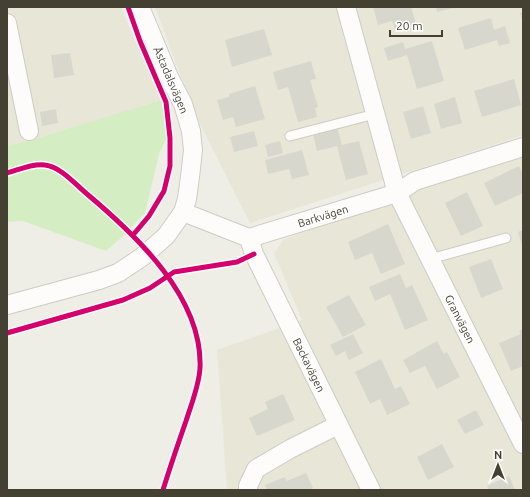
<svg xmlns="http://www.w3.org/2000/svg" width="530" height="497" viewBox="0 0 530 497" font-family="Ubuntu,sans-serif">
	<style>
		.residential { fill: #e8e6d6 }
		.green { fill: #d5edc2 }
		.building { fill: #d8d7ce }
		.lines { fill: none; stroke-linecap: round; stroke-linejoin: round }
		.lane-casing { stroke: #cdccc4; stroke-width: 11 }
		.street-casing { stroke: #cdccc4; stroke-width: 20 }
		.lane { stroke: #fdfcfb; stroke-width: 9 }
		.street { stroke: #fdfcfb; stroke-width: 18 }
		.cycleway-casing { stroke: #fff; stroke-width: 8 }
		.cycleway { stroke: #d6006c; stroke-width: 5 }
		.labels { text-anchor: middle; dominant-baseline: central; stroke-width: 3; stroke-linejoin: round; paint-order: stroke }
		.street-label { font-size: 11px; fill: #454132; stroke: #fff }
	</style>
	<rect width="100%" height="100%" fill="#efeee6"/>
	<!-- residential -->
	<path class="residential" d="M 7,7 L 121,7 L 161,100 L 28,141 L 7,146 Z
		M 155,7 L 523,7 L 523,135 L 250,223 L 195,114 Z
		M 523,157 L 523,490 L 227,490 L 217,350 L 302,320 L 274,253 L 283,240 L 414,189 Z"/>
	<!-- green -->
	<path class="green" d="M 161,100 L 173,124 L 159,154 L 145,213 L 123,236 L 106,251 L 23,221 L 7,222 L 7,146 L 28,141 Z"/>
	<!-- building -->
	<path class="building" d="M 373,7 L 411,7 L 416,24 L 395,29 L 392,21 L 378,25 Z
		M 436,7 L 453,7 L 453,8 L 437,12 Z
		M 523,12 L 523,23 L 520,13 Z
		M 491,18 L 494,30 L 505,26 L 510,43 L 499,46 L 497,40 L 465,50 L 458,28 Z
		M 264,29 L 272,55 L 232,67 L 225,40 Z
		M 432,41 L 444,81 L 417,89 L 407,55 L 388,61 L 384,48 L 403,42 L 405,49 Z
		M 70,53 L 74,75 L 54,78 L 51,55 Z
		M 311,61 L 316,79 L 310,80 L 318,107 L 315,108 L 317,117 L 298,122 L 288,87 L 278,90 L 273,72 Z
		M 514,79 L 521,105 L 482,117 L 474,91 Z
		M 255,86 L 265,119 L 236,127 L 233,117 L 223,120 L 217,100 L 229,97 L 229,94 Z
		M 455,97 L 462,123 L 441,129 L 434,104 Z
		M 423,106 L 431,133 L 411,139 L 403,112 Z
		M 56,109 L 58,123 L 42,126 L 40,112 Z
		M 337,127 L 342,145 L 359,141 L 368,174 L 346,180 L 337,146 L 317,151 L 313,134 Z
		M 254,131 L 258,146 L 234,152 L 230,137 Z
		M 280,141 L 283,153 L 268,157 L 265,145 Z
		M 302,150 L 309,175 L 292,179 L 289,169 L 268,174 L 265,160 Z
		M 519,166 L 523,174 L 523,193 L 495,206 L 484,183 Z
		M 467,192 L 483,226 L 461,236 L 445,203 Z
		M 388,224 L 405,264 L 381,274 L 372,253 L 355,260 L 348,242 Z
		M 523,230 L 523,249 L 518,232 Z
		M 491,259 L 503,289 L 481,298 L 469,267 Z
		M 400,274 L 406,288 L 412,285 L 428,320 L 405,330 L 390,294 L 375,301 L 369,287 Z
		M 349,295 L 366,325 L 343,337 L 326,307 Z
		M 523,329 L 523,366 L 511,371 L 499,343 L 521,334 L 519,331 Z
		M 353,334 L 363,353 L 349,360 L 345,351 L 336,356 L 330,345 Z
		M 437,341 L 444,354 L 447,352 L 460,377 L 437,389 L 425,366 L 410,373 L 403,360 Z
		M 381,359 L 395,389 L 401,386 L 410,404 L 387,415 L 380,399 L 370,404 L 355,372 Z
		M 283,394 L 295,420 L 257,436 L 249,418 L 268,409 L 265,402 Z
		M 476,410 L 484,425 L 465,434 L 457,420 Z
		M 442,444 L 454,467 L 428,480 L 417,457 Z
		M 306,473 L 313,488 L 309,490 L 267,490 L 265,485 L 285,477 L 287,481 Z
		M 509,476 L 515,490 L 489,490 L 487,486 Z"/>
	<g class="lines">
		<!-- lane casing -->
		<g class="lane-casing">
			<path id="lane" d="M 290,136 L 375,114
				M 430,259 L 506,238"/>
		</g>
		<!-- street casing -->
		<g class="street-casing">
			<path id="street" d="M 346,7 L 397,193 L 523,444
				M 7,23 L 29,131
				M 183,212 L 249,238
				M 249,238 L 397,193 L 415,181 L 523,147
				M 249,238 L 254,254 L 371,490
				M 7,305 L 99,280 L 118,273 L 142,257 L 166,236 L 183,212 L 187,199 L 190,177 L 193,150 L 191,131 L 183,104 L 169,77 L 140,7
				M 248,490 L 248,486 L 256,469 L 290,449 L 338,425"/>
		</g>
		<!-- lane -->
		<use href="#lane" class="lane"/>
		<!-- street -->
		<use href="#street" class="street"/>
		<!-- cycleway casing -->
		<g class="cycleway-casing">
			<path id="cycleway" d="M 128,7 L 140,41 L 166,102 L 170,138 L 170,166 L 164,191 L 149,216 L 133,235
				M 7,173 C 18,170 33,163 45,165 C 61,167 75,184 87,194 C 137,236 203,298 200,368 C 199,386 191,405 186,421 C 178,444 170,467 163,490
				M 7,333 L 123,300 L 150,288 L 174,272 L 237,262 L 254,254"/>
		</g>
		<!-- cycleway -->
		<use href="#cycleway" class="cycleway"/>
	</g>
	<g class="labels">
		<!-- street labels -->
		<g class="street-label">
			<text transform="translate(171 80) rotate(67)">Åstadalsvägen</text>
			<text transform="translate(323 216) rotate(-17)">Barkvägen</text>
			<text transform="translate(460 319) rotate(63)">Granvägen</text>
			<text transform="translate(309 365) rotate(64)">Backavägen</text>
		</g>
	</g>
	<!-- border -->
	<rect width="530" height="497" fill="none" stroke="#454132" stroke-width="16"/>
	<!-- north arrow -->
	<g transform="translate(498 465)" stroke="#ffffff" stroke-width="3" paint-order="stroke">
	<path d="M0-3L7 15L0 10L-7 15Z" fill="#454132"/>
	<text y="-6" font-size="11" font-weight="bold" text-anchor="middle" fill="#454132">N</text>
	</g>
	<!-- scale -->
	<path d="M390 30v6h52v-6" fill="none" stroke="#454132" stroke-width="2"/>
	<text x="396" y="30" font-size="12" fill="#454132" stroke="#ffffff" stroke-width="3" paint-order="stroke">20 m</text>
</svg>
